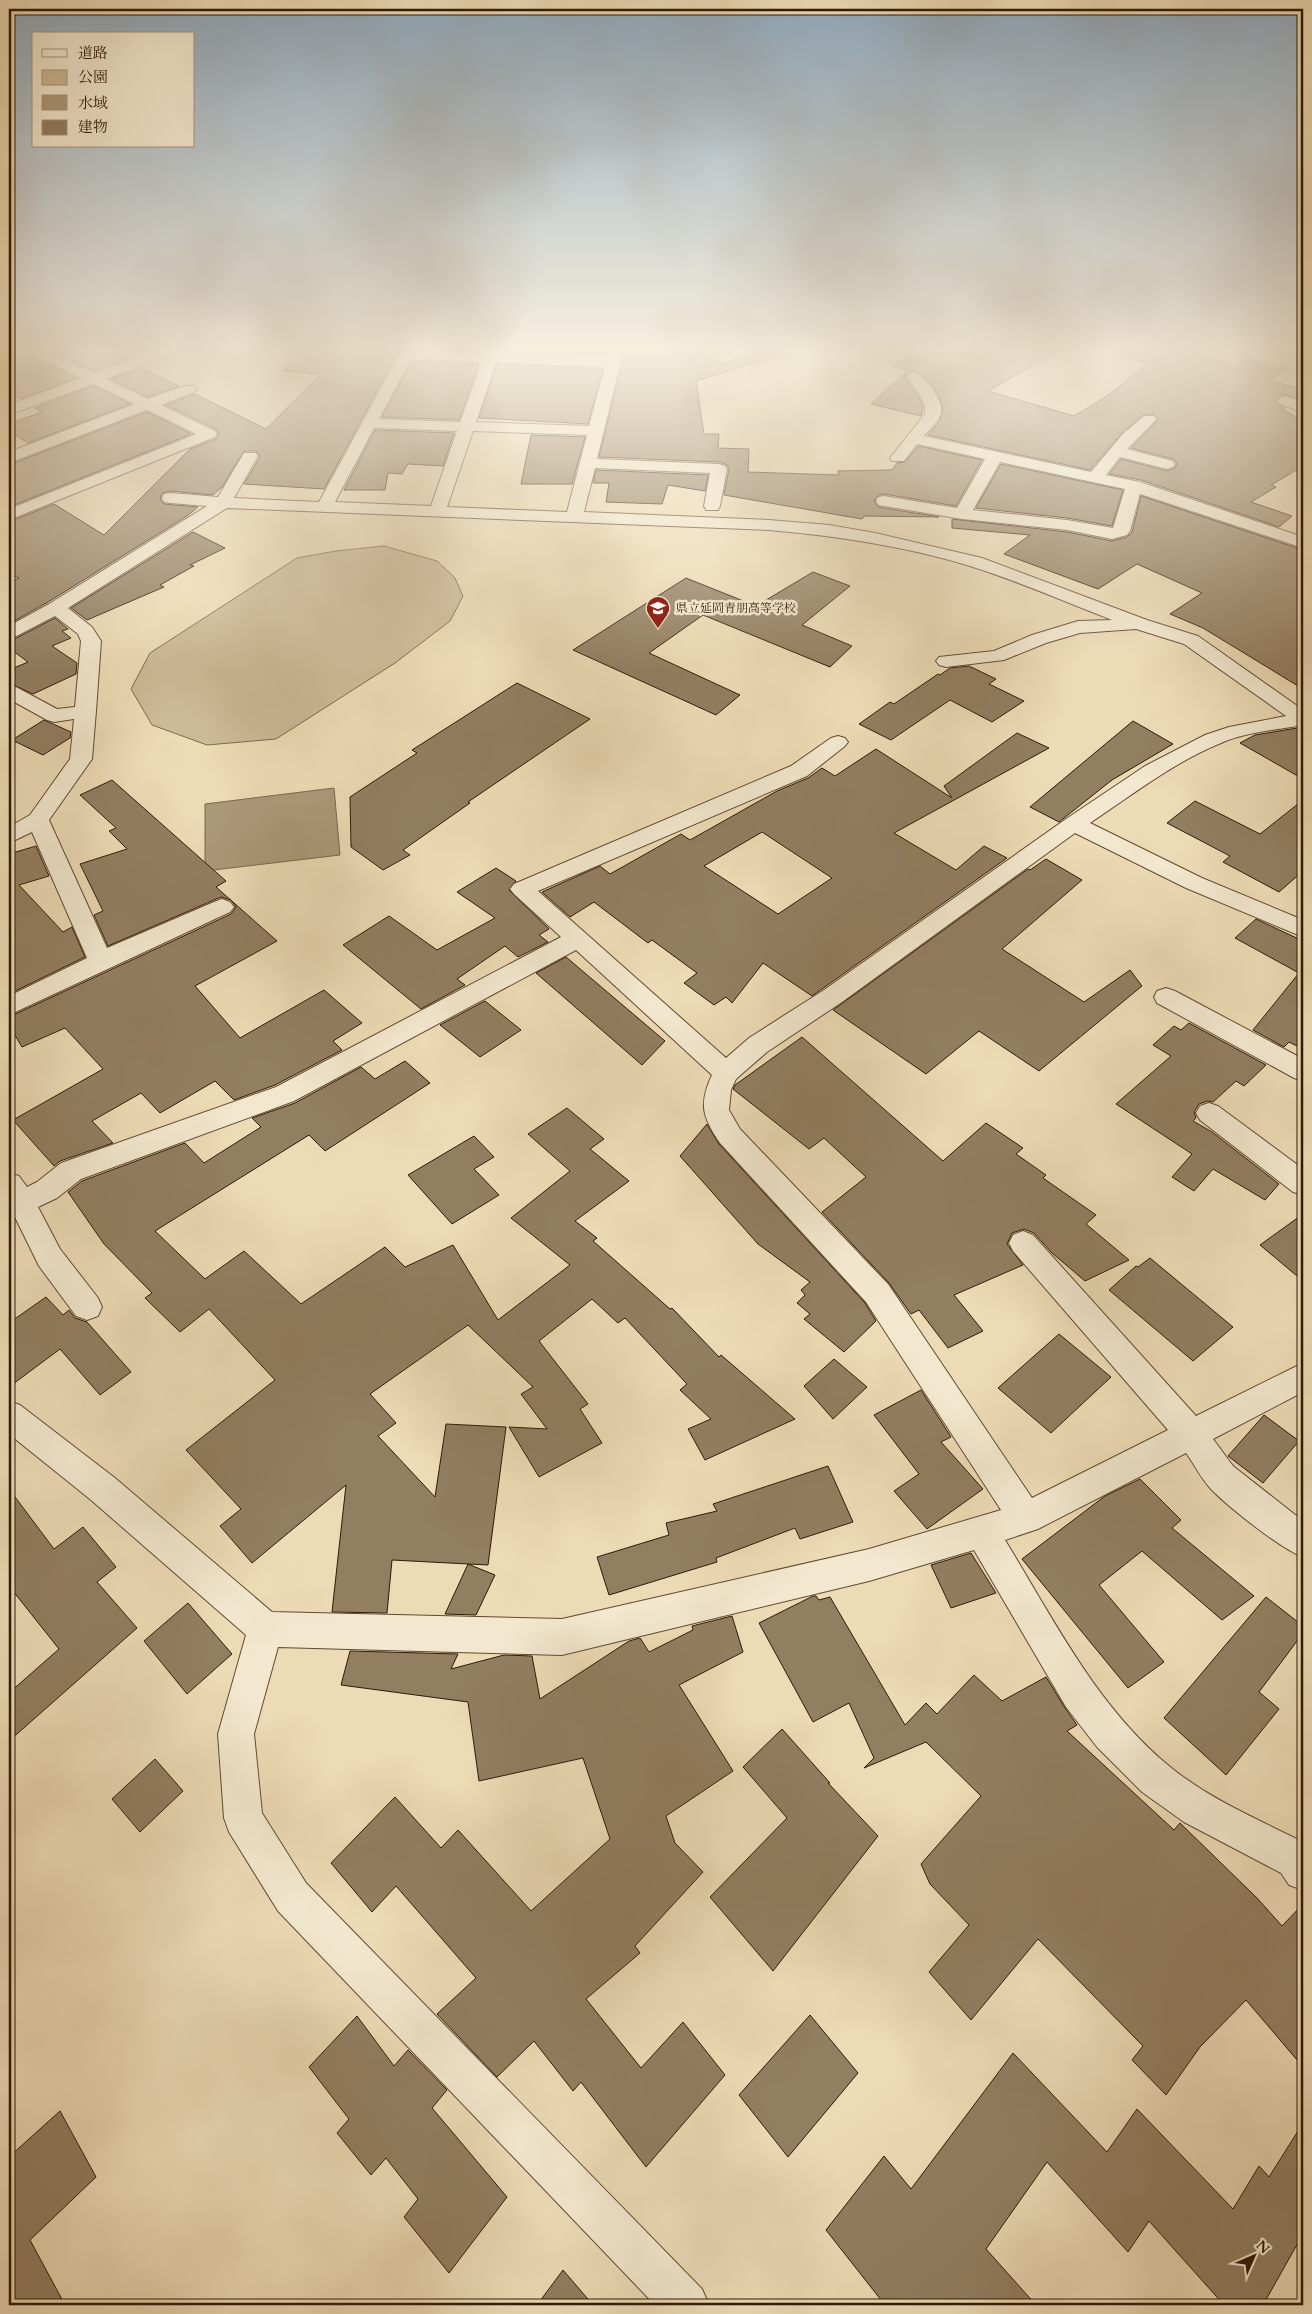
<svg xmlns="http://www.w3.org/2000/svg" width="1312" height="2314" viewBox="0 0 1312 2314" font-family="Cardo,'Noto Serif JP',serif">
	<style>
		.green { fill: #cdba97; stroke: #7e6a4e }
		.water { fill: #ac997a; stroke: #7a664c }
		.building { fill: #927e61; stroke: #2f1a06; fill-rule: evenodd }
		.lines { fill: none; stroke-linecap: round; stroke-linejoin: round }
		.minor-casing { stroke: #5e4a32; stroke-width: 2 }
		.tertiary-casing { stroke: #5e4a32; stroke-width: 2 }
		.minor { fill: #f3e8cf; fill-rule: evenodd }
		.tertiary { fill: #f3e8cf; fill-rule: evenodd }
		.labels { text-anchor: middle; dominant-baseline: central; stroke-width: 5; stroke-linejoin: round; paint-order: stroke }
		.far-poi-label { font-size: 12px; fill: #2f1a06; stroke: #f3e8cf; text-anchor: start }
	</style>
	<rect width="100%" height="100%" fill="#eddbb5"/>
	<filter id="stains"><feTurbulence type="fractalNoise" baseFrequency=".004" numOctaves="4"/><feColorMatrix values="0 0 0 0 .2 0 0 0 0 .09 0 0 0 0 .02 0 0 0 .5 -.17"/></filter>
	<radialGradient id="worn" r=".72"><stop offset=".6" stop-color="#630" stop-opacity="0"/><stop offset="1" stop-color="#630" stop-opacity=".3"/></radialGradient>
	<!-- green -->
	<path class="green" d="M 384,546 L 437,561 L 455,578 L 463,596 L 450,621 L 395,663 L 276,739 L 207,745 L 152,725 L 131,689 L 150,653 L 297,558 L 336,551 Z"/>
	<!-- water -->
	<path class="water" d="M 334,788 L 340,855 L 205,871 L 205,804 Z"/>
	<!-- building -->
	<path class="building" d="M 9,347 L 18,347 L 21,352 L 76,378 L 20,399 L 9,392 Z
		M 66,347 L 100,347 L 126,360 L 94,371 L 53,352 Z
		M 304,347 L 485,347 L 484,351 L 399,350 L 324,489 L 244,484 L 260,457 L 256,451 L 244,451 L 222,487 L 213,495 L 170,491 L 162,493 L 160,499 L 164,504 L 198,507 L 187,516 L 48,602 L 9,624 L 9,583 L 19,578 L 9,574 L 9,522 L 54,504 L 104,535 L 190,449 L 216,439 L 219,435 L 216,429 L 166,405 L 195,394 L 266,429 L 321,374 L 283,371 Z
		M 503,347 L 608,347 L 606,356 L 501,352 Z
		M 626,347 L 700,347 L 716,362 L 722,364 L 771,352 L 775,347 L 784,347 L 785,354 L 696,381 L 704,434 L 719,434 L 718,448 L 749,449 L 748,472 L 839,475 L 838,471 L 892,470 L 897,463 L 905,462 L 918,446 L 982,460 L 956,506 L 884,494 L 878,495 L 874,500 L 878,507 L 939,517 L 864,516 L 862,519 L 724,495 L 729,469 L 727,465 L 720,462 L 599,457 Z
		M 933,347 L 1066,347 L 988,391 L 1074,416 L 1104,398 L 1148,364 L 1110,351 L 1110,347 L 1177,347 L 1234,366 L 1247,358 L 1285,370 L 1270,380 L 1303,390 L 1303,400 L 1284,394 L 1275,401 L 1285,408 L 1282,409 L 1303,421 L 1303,466 L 1271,485 L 1276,487 L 1251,502 L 1292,516 L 1279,527 L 1141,480 L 1109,474 L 1121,459 L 1167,471 L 1175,468 L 1177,463 L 1173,459 L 1131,448 L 1158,420 L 1154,414 L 1143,415 L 1122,433 L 1090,470 L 928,435 L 940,420 L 943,407 L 938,394 L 929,382 L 914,370 L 904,376 L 920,399 L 923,408 L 921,416 L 871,404 L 908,370 L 893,365 Z
		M 412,361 L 479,364 L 459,420 L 382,417 Z
		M 497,364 L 603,369 L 588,424 L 479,418 Z
		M 142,368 L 179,386 L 148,397 L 111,379 Z
		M 93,386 L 130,404 L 28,443 L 9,431 L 9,424 L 42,412 L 35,408 Z
		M 147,412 L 191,434 L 9,507 L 9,465 Z
		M 375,430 L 454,433 L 443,466 L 408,464 L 402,474 L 388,473 L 385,490 L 344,490 Z
		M 531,435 L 585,437 L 572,484 L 521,484 Z
		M 1001,464 L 1123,490 L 1112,526 L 1067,518 L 976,508 Z
		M 596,470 L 708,475 L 705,491 L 668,485 L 662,504 L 606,502 L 609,483 L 593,483 Z
		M 1141,496 L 1303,550 L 1303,689 L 1203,628 L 1170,614 L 1202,593 L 1137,564 L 1098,589 L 1004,554 L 1030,535 L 952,528 L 952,519 L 1067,532 L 1112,541 L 1127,537 L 1132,532 Z
		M 193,532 L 225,548 L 190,565 L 194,566 L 160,585 L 164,587 L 87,620 L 71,608 Z
		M 813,572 L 850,586 L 802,625 L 852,646 L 830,667 L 703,615 L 649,653 L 740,695 L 716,715 L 573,650 L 686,578 L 756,606 Z
		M 55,618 L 68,629 L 62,631 L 71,638 L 52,646 L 77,663 L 76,674 L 33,694 L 9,683 L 9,670 L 28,662 L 9,648 L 9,642 Z
		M 969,666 L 996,679 L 989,684 L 1024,701 L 992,722 L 950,700 L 891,740 L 859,724 L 890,702 L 894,704 L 938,674 L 940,675 L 950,668 Z
		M 517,683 L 590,719 L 468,802 L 470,803 L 403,850 L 410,855 L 383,870 L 351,847 L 350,797 L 417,753 L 412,750 Z
		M 44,720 L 71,732 L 70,738 L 43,755 L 12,740 Z
		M 1133,721 L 1173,744 L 1112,780 L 1059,822 L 1030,807 Z
		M 1303,727 L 1303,779 L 1240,743 L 1255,735 Z
		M 1017,733 L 1049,748 L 894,833 L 956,870 L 984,846 L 1007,858 L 812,996 L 763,963 L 732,1003 L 726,997 L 714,1005 L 684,983 L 697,973 L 652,940 L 648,943 L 594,902 L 570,917 L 542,892 L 600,866 L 610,874 L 681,834 L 690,840 L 777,791 L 808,778 L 822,768 L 835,776 L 876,749 L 952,798 L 944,786 ZM 762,832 L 832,878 L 778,914 L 704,866 Z
		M 112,780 L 226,881 L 216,887 L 277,941 L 195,986 L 240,1038 L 324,990 L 362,1023 L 333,1041 L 342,1050 L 275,1085 L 234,1100 L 215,1081 L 160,1113 L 141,1093 L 92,1121 L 113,1143 L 60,1161 L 54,1166 L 13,1120 L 103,1069 L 65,1028 L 22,1047 L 9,1025 L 9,1017 L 231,914 L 236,907 L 231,900 L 221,897 L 108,946 L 94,915 L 103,911 L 80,864 L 127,849 L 109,831 L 116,828 L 80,795 Z
		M 1303,800 L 1303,871 L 1279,892 L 1223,862 L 1230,856 L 1167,823 L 1195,801 L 1260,834 Z
		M 36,846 L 49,876 L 19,885 L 63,932 L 72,927 L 85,957 L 9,994 L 9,854 Z
		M 1046,859 L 1082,880 L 1002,949 L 1084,1002 L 1130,970 L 1142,986 L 1039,1071 L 979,1031 L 926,1074 L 833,1010 L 1028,869 L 1030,870 Z
		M 496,868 L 516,881 L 509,890 L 549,929 L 539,935 L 548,942 L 518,957 L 505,946 L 457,979 L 465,985 L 421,1009 L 343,945 L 389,916 L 437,950 L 495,918 L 457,892 Z
		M 1256,919 L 1303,941 L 1303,1049 L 1289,1042 L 1284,1047 L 1253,1030 L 1299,973 L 1235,938 Z
		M 566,957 L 665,1041 L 642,1065 L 536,973 Z
		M 485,1001 L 521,1030 L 480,1057 L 440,1025 Z
		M 1189,1023 L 1266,1065 L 1244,1086 L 1236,1081 L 1213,1102 L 1208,1101 L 1199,1104 L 1194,1112 L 1196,1118 L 1193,1121 L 1212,1132 L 1279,1184 L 1265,1200 L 1213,1169 L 1194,1191 L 1172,1177 L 1192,1154 L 1116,1104 L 1171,1056 L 1153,1045 L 1174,1026 L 1181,1030 Z
		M 802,1037 L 943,1161 L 986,1123 L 1023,1148 L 1016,1154 L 1046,1175 L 1043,1178 L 1096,1215 L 1086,1224 L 1129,1260 L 1085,1281 L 1052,1253 L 1034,1233 L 1024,1229 L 1012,1233 L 1007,1244 L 1023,1265 L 954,1295 L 983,1331 L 948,1348 L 919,1310 L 911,1314 L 889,1283 L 822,1212 L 866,1177 L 824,1138 L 809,1149 L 733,1089 L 735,1085 Z
		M 405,1061 L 430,1083 L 325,1151 L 309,1135 L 155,1231 L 205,1279 L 244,1251 L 301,1304 L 385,1247 L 405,1267 L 453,1245 L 498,1320 L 570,1265 L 511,1218 L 570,1171 L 528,1134 L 567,1108 L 604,1139 L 590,1149 L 629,1181 L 575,1221 L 597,1238 L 593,1241 L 670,1309 L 672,1308 L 719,1357 L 721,1355 L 795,1419 L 705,1460 L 688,1429 L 711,1419 L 680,1390 L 687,1384 L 625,1318 L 618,1323 L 592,1299 L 539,1341 L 588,1404 L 580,1409 L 602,1443 L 539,1477 L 509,1427 L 547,1429 L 521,1394 L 533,1387 L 468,1325 L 370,1394 L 396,1423 L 378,1436 L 435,1497 L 446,1424 L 506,1427 L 488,1565 L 392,1560 L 387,1613 L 332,1612 L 346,1485 L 252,1563 L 220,1526 L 241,1509 L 186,1450 L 275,1380 L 209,1309 L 180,1332 L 145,1298 L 152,1293 L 104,1244 L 68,1192 L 82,1181 L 185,1143 L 204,1163 L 261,1127 L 252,1118 L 295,1103 L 361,1067 L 375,1079 Z
		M 707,1124 L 719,1144 L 865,1303 L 876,1321 L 844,1352 L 804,1319 L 810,1314 L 797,1303 L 805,1295 L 801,1290 L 810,1282 L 758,1244 L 680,1156 Z
		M 474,1136 L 494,1157 L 474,1169 L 499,1195 L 452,1224 L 408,1175 Z
		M 1303,1214 L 1303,1281 L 1260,1245 Z
		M 1150,1258 L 1233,1327 L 1193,1361 L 1109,1290 L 1136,1266 L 1138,1267 Z
		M 46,1297 L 63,1315 L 69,1310 L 75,1318 L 87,1322 L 131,1372 L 100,1395 L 60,1349 L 9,1387 L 9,1323 Z
		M 1059,1334 L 1111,1377 L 1051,1433 L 998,1388 Z
		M 834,1359 L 867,1387 L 833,1419 L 804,1386 Z
		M 921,1390 L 951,1437 L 941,1442 L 983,1489 L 927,1529 L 894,1491 L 919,1474 L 874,1415 Z
		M 1264,1415 L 1299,1441 L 1263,1483 L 1228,1456 Z
		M 828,1466 L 853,1522 L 800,1539 L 795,1528 L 716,1558 L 717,1562 L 609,1595 L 597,1557 L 669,1535 L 666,1523 L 717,1511 L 713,1504 Z
		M 1140,1479 L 1181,1520 L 1172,1528 L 1254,1596 L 1222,1620 L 1142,1551 L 1099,1585 L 1164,1662 L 1128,1688 L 1022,1559 L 1105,1496 Z
		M 9,1489 L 54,1549 L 83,1527 L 116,1567 L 97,1582 L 137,1628 L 9,1741 L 9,1693 L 59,1649 L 9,1586 Z
		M 971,1553 L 996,1593 L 951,1608 L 931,1565 Z
		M 468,1564 L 495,1575 L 476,1615 L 445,1614 Z
		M 813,1596 L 816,1596 L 819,1600 L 830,1597 L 905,1725 L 926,1703 L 937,1714 L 974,1675 L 1002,1701 L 1046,1677 L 1065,1708 L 1077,1725 L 1067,1731 L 1174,1830 L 1180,1823 L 1257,1898 L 1282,1926 L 1303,1904 L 1303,2067 L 1246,2000 L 1200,2047 L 1166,2095 L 1132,2060 L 1143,2046 L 1038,1939 L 971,2020 L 929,1972 L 969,1925 L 930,1884 L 921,1864 L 981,1796 L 926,1742 L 864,1768 L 874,1758 L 849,1703 L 813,1722 L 759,1623 Z
		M 1266,1597 L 1303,1626 L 1303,1633 L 1259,1692 L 1279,1709 L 1226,1775 L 1164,1718 Z
		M 188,1603 L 232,1654 L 187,1694 L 144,1641 Z
		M 732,1616 L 743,1652 L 679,1685 L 733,1771 L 666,1816 L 675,1843 L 703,1872 L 635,1946 L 640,1953 L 586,1999 L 641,2068 L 683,2022 L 725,2075 L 646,2167 L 581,2082 L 573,2091 L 534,2041 L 497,2077 L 437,2014 L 476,1978 L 396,1886 L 372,1912 L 331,1863 L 395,1797 L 441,1848 L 458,1830 L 531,1911 L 610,1839 L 583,1758 L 479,1781 L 468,1702 L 341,1685 L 350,1651 L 458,1654 L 451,1669 L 504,1655 L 532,1656 L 540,1699 L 629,1641 L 640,1638 L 649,1652 L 693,1630 L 692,1626 Z
		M 782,1729 L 830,1783 L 828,1783 L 878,1836 L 773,1971 L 710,1897 L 787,1818 L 743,1767 Z
		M 155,1759 L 183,1791 L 140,1832 L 112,1799 Z
		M 810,2015 L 858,2073 L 788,2157 L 739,2095 Z
		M 357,2016 L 394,2066 L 408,2050 L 447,2090 L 432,2108 L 507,2197 L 449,2273 L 404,2217 L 418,2199 L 386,2158 L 371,2175 L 337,2133 L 349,2119 L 309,2067 Z
		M 1013,2053 L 1107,2152 L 1137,2109 L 1233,2209 L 1259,2166 L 1269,2177 L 1303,2123 L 1303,2234 L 1263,2305 L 1224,2305 L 1149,2221 L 1128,2252 L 1047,2162 L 986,2249 L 1036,2305 L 885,2305 L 826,2230 L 884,2156 L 911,2189 Z
		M 60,2111 L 96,2177 L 30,2240 L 65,2305 L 9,2305 L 9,2157 Z
		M 563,2270 L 593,2305 L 537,2305 Z"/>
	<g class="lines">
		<!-- minor casing -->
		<g class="minor-casing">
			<path id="minor" d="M 20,347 L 39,347 L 94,373 L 166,347 L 187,347 L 185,350 L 106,379 L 148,399 L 184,386 L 194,386 L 197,389 L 194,392 L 161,405 L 215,431 L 217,434 L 215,437 L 9,520 L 9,509 L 196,434 L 147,410 L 9,463 L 9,452 L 135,404 L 93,384 L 9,415 L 9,405 L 81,378 L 22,350 Z
				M 487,347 L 501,347 L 499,354 L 607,358 L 610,347 L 624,347 L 597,459 L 719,464 L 725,466 L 727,469 L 720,506 L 718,510 L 706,510 L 704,506 L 710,473 L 595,468 L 584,512 L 769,520 L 829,525 L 875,533 L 982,558 L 1147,620 L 1198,636 L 1303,710 L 1303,725 C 1276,730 1246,732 1221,743 C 1174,762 1132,795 1090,823 L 1202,878 L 1303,920 L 1303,937 L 1186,888 L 1075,833 L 842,1002 L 767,1052 L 736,1079 L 731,1090 L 729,1110 L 740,1129 L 888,1284 L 1032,1498 L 1168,1430 L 1013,1251 L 1009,1243 L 1013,1235 L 1023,1231 L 1033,1235 L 1196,1416 L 1303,1363 L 1303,1392 L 1213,1439 L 1233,1466 L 1303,1521 L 1303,1557 C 1281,1549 1227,1506 1210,1488 C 1201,1478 1194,1464 1186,1453 L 1038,1529 L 1005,1540 C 1053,1618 1096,1706 1169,1766 C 1209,1799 1257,1819 1303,1842 L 1303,1890 L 1289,1885 L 1281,1873 L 1184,1822 L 1142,1792 L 1097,1747 L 1066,1707 L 974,1550 L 869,1581 L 562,1655 L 278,1647 L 254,1734 L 262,1813 L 306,1883 L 702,2289 L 709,2305 L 655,2305 L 278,1911 L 229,1832 L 224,1818 L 218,1734 L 246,1635 L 91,1500 L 9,1434 L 9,1401 L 20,1405 L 115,1478 L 272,1612 L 562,1619 L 869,1549 L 1001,1510 L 866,1302 L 720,1143 C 703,1118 698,1105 712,1075 L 576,950 L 294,1101 L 81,1179 L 57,1198 L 38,1207 L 60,1249 L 98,1298 L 102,1307 L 98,1316 L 87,1320 L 76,1316 L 39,1266 L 9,1205 L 9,1173 L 19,1176 L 27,1187 L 37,1182 L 61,1163 L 276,1087 L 561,937 L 514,894 L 510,889 L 514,884 L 791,766 L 831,738 L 838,736 L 845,738 L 848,742 L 845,746 L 807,776 L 538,891 L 726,1058 L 749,1038 L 824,990 L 1066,819 L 1145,766 L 1205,735 L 1229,727 L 1286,716 L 1184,644 L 1136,629 L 1080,633 L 1046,643 L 1004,660 L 946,667 L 939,665 L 936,661 L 939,657 L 994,651 L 1032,635 L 1078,621 L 1112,620 C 1065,602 1018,581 970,566 C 905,546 837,536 769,530 L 227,508 L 68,608 L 92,627 L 101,641 L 96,711 L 92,759 L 49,820 L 107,948 L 214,902 L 222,899 L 230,902 L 234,907 L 230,912 L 9,1015 L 9,996 L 87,958 L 32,832 L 9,843 L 9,827 L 30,815 L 70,759 L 74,719 L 54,722 L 47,720 L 9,699 L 9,685 L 16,687 L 57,709 L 75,707 L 81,641 L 78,634 L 55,616 L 9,640 L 9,626 L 49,604 L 207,506 L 170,503 L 164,502 L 162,498 L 164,494 L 170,493 L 218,497 L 244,453 L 256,453 L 258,456 L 234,498 L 319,502 L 401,351 L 485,353 ZM 411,359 L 482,362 L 460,422 L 379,419 ZM 496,362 L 605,367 L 589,426 L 476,422 ZM 374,428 L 457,431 L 431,506 L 335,502 ZM 473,431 L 587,435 L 567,512 L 447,507 Z
				M 702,347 L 718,347 L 725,353 L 748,347 L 773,347 L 771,350 L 722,362 L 717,361 Z
				M 913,372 C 924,374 944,401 941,413 C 939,421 929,430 924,436 L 1091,472 L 1123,434 L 1144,416 L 1154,416 L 1157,419 L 1127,449 L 1173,461 L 1175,464 L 1173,467 L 1167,469 L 1120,457 L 1106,475 L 1140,482 L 1303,537 L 1303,548 L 1140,494 L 1130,531 L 1127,535 L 1112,539 L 1067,530 L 962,519 L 878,505 L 876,501 L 878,497 L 884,496 L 957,508 L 985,459 L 917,444 L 904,461 L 892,461 L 890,458 L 925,414 C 926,397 914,388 906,376 ZM 1000,462 L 1125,489 L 1113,528 L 1067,520 L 973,510 Z
				M 1285,396 L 1303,402 L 1303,412 L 1280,404 L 1277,401 L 1280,398 Z
				M 1166,988 L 1175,991 L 1303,1059 L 1303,1081 L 1294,1078 L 1157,1003 L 1154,997 L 1157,991 Z
				M 1209,1103 L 1218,1106 L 1303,1169 L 1303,1195 L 1293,1192 L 1200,1120 L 1196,1113 L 1200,1106 Z"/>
		</g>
		<!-- tertiary casing -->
		<g class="tertiary-casing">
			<path id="tertiary" d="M 1229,347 L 1251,347 L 1303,363 L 1303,372 L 1231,350 Z"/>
		</g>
		<!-- minor -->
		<use href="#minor" class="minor"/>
		<!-- tertiary -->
		<use href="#tertiary" class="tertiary"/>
	</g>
	<!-- sky -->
	<linearGradient id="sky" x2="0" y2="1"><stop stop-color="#90a9bc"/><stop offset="0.52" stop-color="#f7efde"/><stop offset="1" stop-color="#f7efde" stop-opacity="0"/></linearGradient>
	<rect width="1312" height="671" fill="url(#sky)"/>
	<!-- icons -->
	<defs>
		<g id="school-pin" transform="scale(1.25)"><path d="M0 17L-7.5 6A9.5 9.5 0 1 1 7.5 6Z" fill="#8f2418" stroke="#f3e8cf"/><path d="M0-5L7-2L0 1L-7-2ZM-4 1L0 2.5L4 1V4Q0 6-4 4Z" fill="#fff"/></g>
	</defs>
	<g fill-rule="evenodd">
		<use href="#school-pin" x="658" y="608"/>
	</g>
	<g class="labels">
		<!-- far-poi labels -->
		<g class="far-poi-label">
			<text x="676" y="608">県立延岡青朋高等学校</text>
		</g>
	</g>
	<!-- margin -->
	<rect width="1312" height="2314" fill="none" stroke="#eddbb5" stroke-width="30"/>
	<rect x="10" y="10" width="1292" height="2294" fill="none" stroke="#2f1a06" stroke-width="2.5"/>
	<rect x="15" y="15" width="1282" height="2284" fill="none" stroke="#2f1a06"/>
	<!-- legend -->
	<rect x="32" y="32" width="162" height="115" fill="#f3e8cf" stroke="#a5967f"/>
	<rect x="42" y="49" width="25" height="8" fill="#f3e8cf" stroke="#a5967f"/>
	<text x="78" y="58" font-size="15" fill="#2f1a06">道路</text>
	<rect x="42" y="70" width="25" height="15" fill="#cdba97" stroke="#a5967f"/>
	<text x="78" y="82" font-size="15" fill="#2f1a06">公園</text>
	<rect x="42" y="95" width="25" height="15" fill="#ac997a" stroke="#a5967f"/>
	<text x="78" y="108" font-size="15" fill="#2f1a06">水域</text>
	<rect x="42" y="120" width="25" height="15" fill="#927e61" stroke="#a5967f"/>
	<text x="78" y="132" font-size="15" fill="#2f1a06">建物</text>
	<!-- north arrow -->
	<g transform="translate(1254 2256) rotate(45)" stroke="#f3e8cf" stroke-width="4" paint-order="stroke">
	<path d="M0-4L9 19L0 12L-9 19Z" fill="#2f1a06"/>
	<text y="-8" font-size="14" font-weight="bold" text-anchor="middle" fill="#2f1a06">N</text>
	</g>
	<rect width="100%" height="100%" filter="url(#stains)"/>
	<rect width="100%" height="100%" fill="url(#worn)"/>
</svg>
